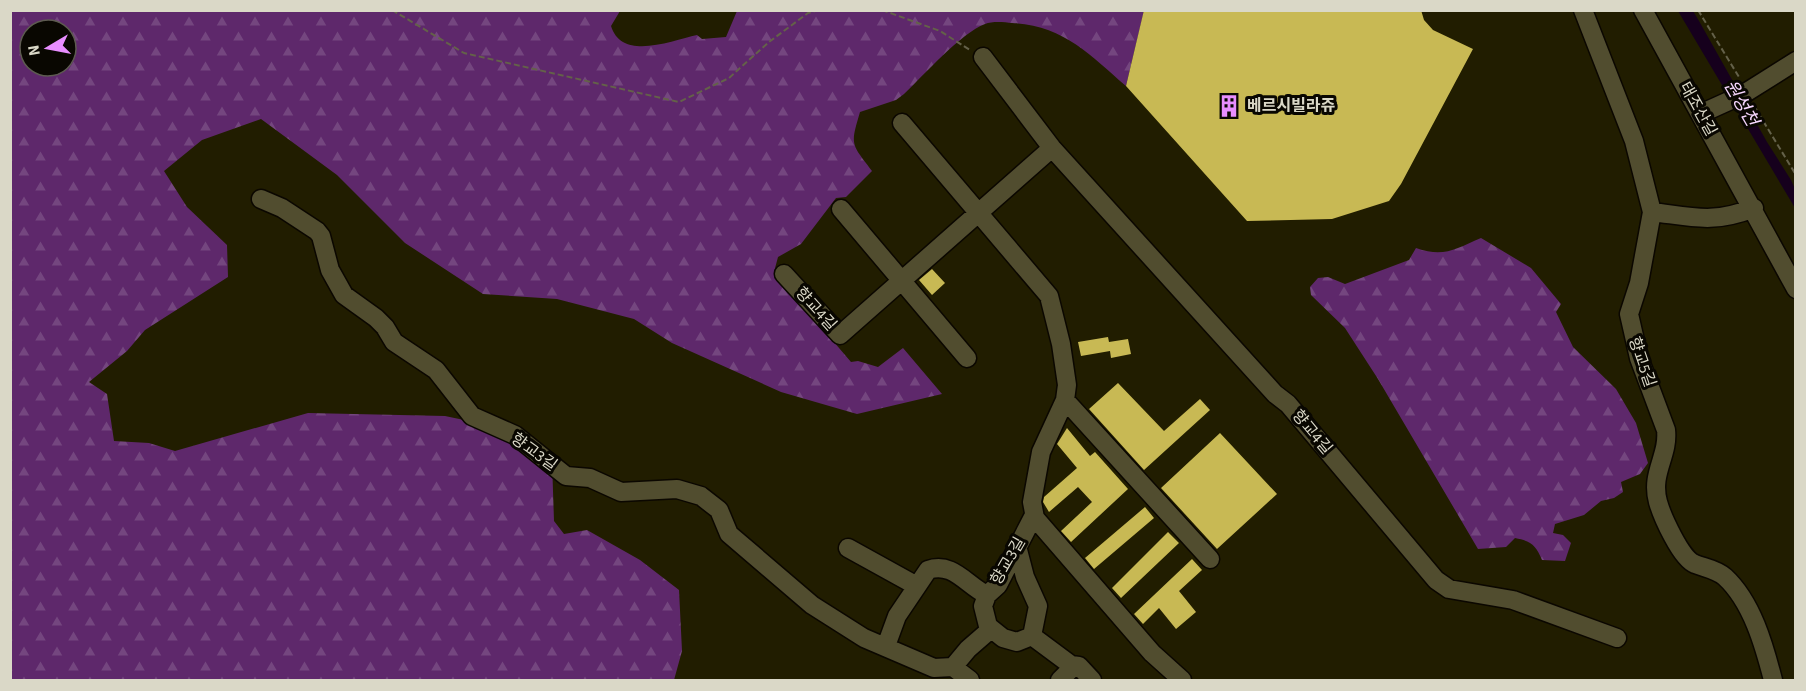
<svg xmlns="http://www.w3.org/2000/svg" width="1806" height="691" viewBox="0 0 1806 691" font-family="'Source Sans 3','Noto Sans KR',sans-serif">
	<style>
		.forest { fill: url(#forest-firs); fill-rule: evenodd }
		.water { fill: #16001d }
		.building { fill: #c8b954 }
		.lines { fill: none; stroke-linecap: round; stroke-linejoin: round }
		.minor-casing { stroke: #0b0700; stroke-width: 21 }
		.path { stroke: #646149; stroke-width: 2; stroke-dasharray: 6 3; stroke-linecap: butt }
		.minor { stroke: #514d2f; stroke-width: 18 }
		.labels { text-anchor: middle; dominant-baseline: central; stroke-width: 6; stroke-linejoin: round; paint-order: stroke }
		.poi-label { font-size: 16px; font-weight: bold; fill: #dad8c7; stroke: #090701; text-anchor: start }
		.street-label { font-size: 16px; fill: #dad8c7; stroke: #090701 }
		.water-label { font-size: 18px; font-style: italic; fill: #f6d7fe; stroke: #090701 }
	</style>
	<defs>
		<pattern id="forest-firs" width="22" height="20" patternUnits="userSpaceOnUse" patternTransform="scale(1.5)"><rect width="22" height="20" fill="#5e286b"/><path d="M5 1l3.5 6h-7zM16 11l3.5 6h-7z" fill="#74467f"/></pattern>
	</defs>
	<rect width="100%" height="100%" fill="#211d00"/>
	<!-- forest -->
	<path class="forest" d="M 10,11 L 620,11 L 611,26 C 622,62 673,40 697,35 L 702,39 L 726,37 L 737,11 L 1144,11 L 1126,86 C 1090,55 1063,25 1012,23 C 1004,22 992,21 985,24 C 961,33 924,75 904,94 L 896,100 L 860,112 C 850,146 851,143 872,171 L 846,197 L 836,198 L 801,244 L 778,257 L 774,272 L 851,362 L 858,361 L 878,367 L 903,348 L 942,394 L 857,414 L 781,392 L 672,343 L 634,319 L 557,299 L 483,294 L 405,243 L 337,175 L 261,119 L 202,140 L 164,171 L 187,207 L 227,245 L 228,277 L 145,330 L 127,351 L 89,382 L 107,394 L 114,441 L 149,443 L 175,451 L 308,413 L 445,416 L 520,432 L 552,461 L 554,521 L 564,534 L 587,530 L 640,560 L 679,590 L 682,651 L 674,680 L 11,680 ZM 30,30 L 66,30 L 66,66 L 30,66 Z
		M 1481,238 L 1531,268 L 1561,304 L 1556,312 L 1573,347 L 1616,389 L 1636,423 L 1648,463 L 1640,474 L 1621,482 L 1623,492 L 1614,498 L 1601,501 L 1584,515 L 1555,524 L 1553,533 L 1563,535 L 1571,543 L 1565,561 L 1542,560 C 1536,545 1531,541 1515,538 L 1506,547 L 1478,549 L 1378,379 L 1345,328 L 1311,295 L 1310,287 L 1318,278 L 1328,277 L 1345,284 L 1409,260 L 1416,248 C 1444,258 1455,249 1481,238 Z"/>
	<!-- water -->
	<path class="water" d="M 1678,11 L 1693,11 L 1699,21 L 1767,142 L 1791,180 L 1795,189 L 1795,208 Z"/>
	<!-- building -->
	<path class="building" d="M 1144,10 L 1421,10 L 1424,20 L 1433,30 L 1473,49 L 1401,184 L 1389,201 L 1332,219 L 1247,221 L 1126,86 Z
		M 932,269 L 945,283 L 932,295 L 919,280 Z
		M 1108,337 L 1109,342 L 1128,339 L 1131,354 L 1111,358 L 1110,351 L 1081,356 L 1078,342 Z
		M 1118,383 L 1164,431 L 1200,399 L 1210,410 L 1144,470 L 1089,409 Z
		M 1067,428 L 1090,456 L 1095,452 L 1128,489 L 1071,542 L 1061,531 L 1092,502 L 1078,487 L 1049,512 L 1043,502 L 1044,497 L 1077,468 L 1057,444 Z
		M 1220,433 L 1277,494 L 1217,549 L 1161,488 Z
		M 1145,507 L 1154,518 L 1094,569 L 1085,558 Z
		M 1168,532 L 1179,543 L 1121,598 L 1112,588 Z
		M 1192,559 L 1202,570 L 1179,591 L 1196,612 L 1176,629 L 1159,608 L 1143,624 L 1134,614 Z"/>
	<g class="lines">
		<!-- minor casing -->
		<g class="minor-casing">
			<path id="minor" d="M 1583,10 L 1634,141 L 1652,212 L 1639,283 L 1629,314 L 1639,358 L 1666,430 C 1669,456 1650,473 1658,502 C 1662,516 1681,559 1695,564 C 1705,568 1716,569 1725,577 C 1752,602 1764,645 1773,680
				M 1643,10 L 1796,289
				M 983,57 L 1052,148 L 1275,394 L 1288,404 L 1436,580 L 1449,589 L 1513,600 L 1617,638
				M 1700,114 L 1742,95 L 1796,61
				M 902,123 L 1049,296 L 1061,344 L 1067,385 L 1065,400 L 1041,452 L 1032,502 L 1035,518 L 1152,653 L 1182,680
				M 261,199 L 282,208 L 317,231 L 321,236 L 330,270 L 344,295 L 376,318 L 385,327 L 394,342 L 436,370 L 472,416 L 515,435 L 566,476 L 590,478 L 621,492 L 677,489 L 701,496 L 719,510 L 729,534 L 812,605 L 864,638 L 934,668 L 953,667 L 970,680
				M 841,209 L 967,358
				M 1652,212 C 1693,217 1713,224 1754,208
				M 784,274 L 840,335 L 1052,148
				M 1065,400 L 1210,559
				M 1017,546 L 1025,577 L 1038,606 L 1032,636 L 1071,665 L 1079,666 L 1092,680
				M 848,548 L 915,585
				M 1032,636 L 1017,642 L 1003,638 L 988,626 L 983,606 L 987,595 L 998,585 L 1034,515
				M 886,646 L 897,616 L 928,570 C 953,561 967,586 987,595
				M 953,667 L 968,649 L 991,629
				M 1060,680 L 1069,671 L 1071,665"/>
		</g>
		<!-- path -->
		<path class="path" d="M 392,10 L 464,53 L 679,102 L 729,78 L 769,42 L 808,13 L 819,10
			M 882,10 L 940,31 L 970,50
			M 1698,10 L 1739,77
			M 1754,106 L 1796,175"/>
		<!-- minor -->
		<use href="#minor" class="minor"/>
	</g>
	<!-- icons -->
	<defs>
		<g id="building-bare" transform="scale(1.8)"><path d="M-4-6H4V6H1V3H-1V6H-4ZM-2.5-4.3h1.7v1.8h-1.7ZM.8-4.3h1.7v1.8H.8ZM-2.5-1h1.7V.8h-1.7ZM.8-1h1.7V.8H.8Z" fill="#e88eff" stroke="#090701" stroke-width="2.5" paint-order="stroke"/></g>
	</defs>
	<g fill-rule="evenodd">
		<use href="#building-bare" x="1229" y="106"/>
	</g>
	<g class="labels">
		<!-- poi labels -->
		<g class="poi-label">
			<text x="1247" y="106">베르시빌라쥬</text>
		</g>
		<!-- street labels -->
		<g class="street-label">
			<text transform="translate(1698 109) rotate(61)">태조산길</text>
			<text transform="translate(816 309) rotate(48)">향교4길</text>
			<text transform="translate(1642 362) rotate(71)">향교5길</text>
			<text transform="translate(1312 432) rotate(50)">향교4길</text>
			<text transform="translate(534 452) rotate(36)">향교3길</text>
			<text transform="translate(1008 561) rotate(-60)">향교3길</text>
		</g>
		<!-- water labels -->
		<g class="water-label">
			<text transform="translate(1741 103) rotate(60)">원성천</text>
		</g>
	</g>
	<!-- border -->
	<rect width="1806" height="691" fill="none" stroke="#dad8c7" stroke-width="24"/>
	<!-- north arrow -->
	<g transform="translate(48 48) rotate(260)"><circle r="28" fill="#090701" stroke="#5d5b50" stroke-width="1.5"/>
	<path d="M0-4.5L10 22L0 15L-10 22Z" fill="#e88eff"/>
	<text y="-9" font-size="16" font-weight="bold" text-anchor="middle" fill="#dad8c7">N</text>
	</g>
</svg>
